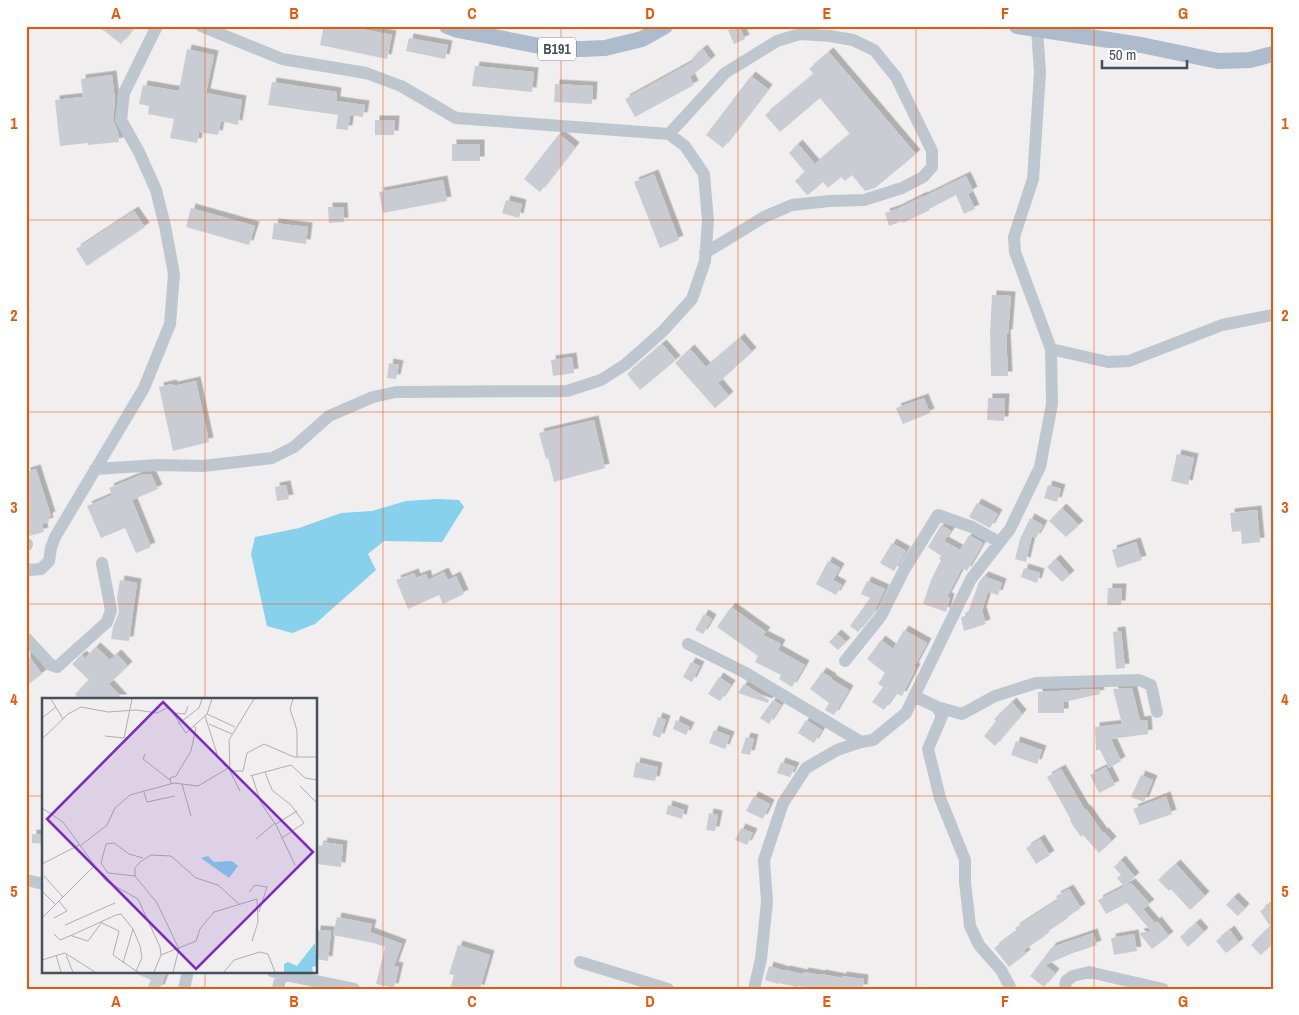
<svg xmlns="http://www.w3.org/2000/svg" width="1299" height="1015" viewBox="0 0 1299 1015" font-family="'Archivo Narrow',sans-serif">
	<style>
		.water { fill: #88d1ec }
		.building { fill: #caccd3; filter: url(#shadow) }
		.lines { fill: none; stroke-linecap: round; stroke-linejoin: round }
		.minor { stroke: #bec7d0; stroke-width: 12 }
		.major { stroke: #adbbcd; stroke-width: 16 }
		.grid { fill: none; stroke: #e8590c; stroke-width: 1; stroke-opacity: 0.55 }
		.labels { text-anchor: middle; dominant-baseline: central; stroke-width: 4.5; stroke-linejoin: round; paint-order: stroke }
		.shield { fill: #fff; stroke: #7e848c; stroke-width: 1 }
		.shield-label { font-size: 14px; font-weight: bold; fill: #46505b }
		.inset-road { fill: none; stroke: #acafb3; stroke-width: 1 }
		.view { fill: #7b2cbf; fill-opacity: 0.15; stroke: #7b2cbf; stroke-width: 2.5 }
		.inset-edge { fill: none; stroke: #46505b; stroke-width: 2.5 }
		.neatline { fill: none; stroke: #e8590c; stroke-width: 2 }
		.grid-label { font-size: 16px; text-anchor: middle; font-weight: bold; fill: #e8590c }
	</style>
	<defs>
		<filter id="shadow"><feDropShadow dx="4.5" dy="-4.5" stdDeviation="0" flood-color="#0004"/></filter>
	</defs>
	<rect width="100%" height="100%" fill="#f0eeee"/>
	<!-- water -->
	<path class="water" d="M 437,499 L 459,500 L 464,507 L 442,542 L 384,541 L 368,554 L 376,570 L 315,624 L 292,633 L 267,626 L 251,554 L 255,537 L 299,528 L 341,513 L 372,511 L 406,501 Z"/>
	<!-- building -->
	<path class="building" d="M 98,26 L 135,26 L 121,44 Z
		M 324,26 L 347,26 L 392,35 L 387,59 L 320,45 Z
		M 736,26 L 739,26 L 745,39 L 734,44 L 728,30 Z
		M 409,38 L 448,45 L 445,59 L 406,51 Z
		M 187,49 L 214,55 L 206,93 L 242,100 L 238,125 L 221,121 L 218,135 L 199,132 L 197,143 L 170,138 L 174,119 L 148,114 L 149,106 L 139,104 L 143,85 L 179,91 Z
		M 703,49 L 711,60 L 690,77 L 694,85 L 635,117 L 625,99 L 694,61 L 692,58 Z
		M 829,52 L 916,154 L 875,188 L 865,191 L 852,175 L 845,181 L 841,177 L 828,188 L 823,182 L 808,195 L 807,195 L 795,181 L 805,172 L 789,153 L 798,144 L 815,164 L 850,134 L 820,98 L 780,132 L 765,115 L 814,74 L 809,69 Z
		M 475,66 L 534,72 L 532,92 L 472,86 Z
		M 112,75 L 115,101 L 113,120 L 118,132 L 119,142 L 88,145 L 88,143 L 60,146 L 55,100 L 83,97 L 81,79 Z
		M 751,76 L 768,89 L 723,148 L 706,135 Z
		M 272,82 L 337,92 L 336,101 L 365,105 L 363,117 L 350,115 L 348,130 L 336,129 L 338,115 L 268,105 Z
		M 555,84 L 593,86 L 592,104 L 554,102 Z
		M 375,120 L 395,120 L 394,135 L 375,135 Z
		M 559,134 L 575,147 L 540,192 L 524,179 Z
		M 452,144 L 480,144 L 480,161 L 452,161 Z
		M 654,174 L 679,240 L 660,248 L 634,182 Z
		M 966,176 L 973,191 L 968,194 L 975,209 L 964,214 L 956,195 L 929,209 L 930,210 L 903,223 L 902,221 L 889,226 L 885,213 L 897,209 L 923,196 L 923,197 Z
		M 443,180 L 447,201 L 383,213 L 379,192 Z
		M 506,200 L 522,204 L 519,218 L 502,213 Z
		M 328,207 L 343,207 L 344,222 L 329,223 Z
		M 191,208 L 255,226 L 249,245 L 186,227 Z
		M 134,211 L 145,227 L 87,266 L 76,249 Z
		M 274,223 L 308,227 L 306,244 L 272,239 Z
		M 992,295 L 1011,296 L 1008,334 L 1006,334 L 1008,376 L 991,376 L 990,333 Z
		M 740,338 L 752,352 L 718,383 L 729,396 L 715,408 L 675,363 L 690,349 L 706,367 Z
		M 662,344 L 676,360 L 640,390 L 627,374 Z
		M 572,357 L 574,373 L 553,376 L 551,360 Z
		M 389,363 L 399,365 L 396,379 L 387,378 Z
		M 196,381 L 209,442 L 173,451 L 159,387 L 172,384 L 173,386 Z
		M 924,398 L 930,413 L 903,424 L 896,408 Z
		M 988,398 L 1005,398 L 1004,421 L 987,420 Z
		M 594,420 L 605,468 L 554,482 L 548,458 L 546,459 L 539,433 Z
		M 1177,454 L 1194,458 L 1188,485 L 1171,481 Z
		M 36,469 L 51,516 L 48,517 L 49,522 L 42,524 L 44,532 L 29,536 L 26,536 L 26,472 Z
		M 143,474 L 151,474 L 158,489 L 132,500 L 151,547 L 136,553 L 125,528 L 101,538 L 87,506 L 112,495 L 109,488 Z
		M 286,485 L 289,499 L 277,501 L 275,487 Z
		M 1048,485 L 1061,489 L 1057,502 L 1044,498 Z
		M 977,503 L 998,514 L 990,528 L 969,517 Z
		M 1062,508 L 1079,525 L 1066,537 L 1049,521 Z
		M 1257,510 L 1260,542 L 1242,544 L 1241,531 L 1232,532 L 1230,513 Z
		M 1030,518 L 1043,525 L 1036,538 L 1032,536 L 1026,562 L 1015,559 L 1020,539 Z
		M 941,525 L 951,531 L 944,541 L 960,550 L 969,535 L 983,543 L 967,571 L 962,568 L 947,597 L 950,598 L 946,612 L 923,604 L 931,580 L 941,560 L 939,559 L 941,556 L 928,547 Z
		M 1136,542 L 1142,560 L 1117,568 L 1112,550 Z
		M 892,543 L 906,551 L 894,571 L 880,563 Z
		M 1056,559 L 1070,575 L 1062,582 L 1047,567 Z
		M 828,561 L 840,568 L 833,580 L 842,585 L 836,595 L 816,584 Z
		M 1024,568 L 1040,573 L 1037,583 L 1021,577 Z
		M 444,572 L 448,580 L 456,576 L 464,594 L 443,604 L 439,595 L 408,609 L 396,580 L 414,573 L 416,578 L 426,574 L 428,580 Z
		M 984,576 L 1002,583 L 998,595 L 988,592 L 982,611 L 986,624 L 964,631 L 961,619 L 962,617 L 967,615 L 979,582 Z
		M 120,580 L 137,583 L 129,641 L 111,639 L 113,627 L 119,612 L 117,598 Z
		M 867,581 L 885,589 L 874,612 L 858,632 L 850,626 L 870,598 L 861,594 Z
		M 1108,588 L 1122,588 L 1121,605 L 1107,605 Z
		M 731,607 L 766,632 L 763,635 L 781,644 L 778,650 L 805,665 L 792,687 L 779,679 L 781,675 L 755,662 L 758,656 L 717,627 Z
		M 704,614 L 712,619 L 703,634 L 695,630 Z
		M 904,630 L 927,643 L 914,667 L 916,668 L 902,696 L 896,693 L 884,710 L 872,702 L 883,687 L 878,684 L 885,673 L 867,659 L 881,640 L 893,649 Z
		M 1121,631 L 1125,668 L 1116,669 L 1113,632 Z
		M 837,634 L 846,642 L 838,650 L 829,642 Z
		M 96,647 L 110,660 L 117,654 L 128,666 L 109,684 L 123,699 L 79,699 L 75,694 L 89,680 L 72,664 L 82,655 L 85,658 Z
		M 26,652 L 42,674 L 26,686 Z
		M 691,662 L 700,666 L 692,682 L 683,677 Z
		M 822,672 L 832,678 L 831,679 L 849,690 L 834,715 L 825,710 L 829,703 L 810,689 Z
		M 719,677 L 731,685 L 720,701 L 708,694 Z
		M 744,684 L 769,700 L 768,703 L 738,693 Z
		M 1132,688 L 1140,721 L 1147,720 L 1148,734 L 1111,739 L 1121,761 L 1109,768 L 1100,750 L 1096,750 L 1095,727 L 1122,724 L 1113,689 Z
		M 1099,689 L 1100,694 L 1064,702 L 1064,713 L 1038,713 L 1038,692 Z
		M 773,700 L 781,705 L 769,724 L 760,718 Z
		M 1012,702 L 1022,714 L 995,746 L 984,736 L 996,721 L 994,719 Z
		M 658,717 L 666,720 L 660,738 L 652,735 Z
		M 676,720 L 690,727 L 686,735 L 673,729 Z
		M 806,720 L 822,730 L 814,743 L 798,733 Z
		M 714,730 L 730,736 L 725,749 L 709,743 Z
		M 746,737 L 754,739 L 750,755 L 741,753 Z
		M 1016,741 L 1042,750 L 1037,764 L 1011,755 Z
		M 636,762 L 658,767 L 655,781 L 633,777 Z
		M 781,762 L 795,767 L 790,777 L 777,773 Z
		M 1106,767 L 1115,785 L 1099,793 L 1090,775 Z
		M 1061,769 L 1085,810 L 1086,809 L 1103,833 L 1104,832 L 1112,841 L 1099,853 L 1083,835 L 1081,837 L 1070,821 L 1071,820 L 1047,777 Z
		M 1141,775 L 1153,780 L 1144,802 L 1131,797 Z
		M 754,796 L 770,804 L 763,819 L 746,811 Z
		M 1166,796 L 1172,814 L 1140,825 L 1133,809 Z
		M 668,805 L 684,810 L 682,819 L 666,814 Z
		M 709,813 L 718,815 L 715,831 L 706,830 Z
		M 741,828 L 753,833 L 747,845 L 735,840 Z
		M 32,834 L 44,835 L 44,844 L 32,843 Z
		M 1040,839 L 1050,855 L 1036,864 L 1026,848 Z
		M 323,842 L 343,845 L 341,867 L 317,864 L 319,845 L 322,846 Z
		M 1121,860 L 1135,877 L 1124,886 L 1117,878 L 1121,875 L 1114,867 Z
		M 1176,864 L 1205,896 L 1190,910 L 1171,889 L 1169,891 L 1158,880 Z
		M 1131,883 L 1150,904 L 1143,909 L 1155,923 L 1157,921 L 1169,936 L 1152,949 L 1139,933 L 1151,931 L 1127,903 L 1106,914 L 1098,900 Z
		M 1069,889 L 1081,908 L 1067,917 L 1068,918 L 1044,934 L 1045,936 L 1024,950 L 1026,954 L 1009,967 L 994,948 L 1017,931 L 1015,928 L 1058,900 L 1056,896 Z
		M 1234,897 L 1245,908 L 1238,916 L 1226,905 Z
		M 1273,902 L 1273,943 L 1261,955 L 1251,945 L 1270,926 L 1260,911 Z
		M 337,917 L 372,924 L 370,932 L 402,944 L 394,966 L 399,967 L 394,988 L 376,984 L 385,947 L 374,943 L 333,935 Z
		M 1196,923 L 1204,932 L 1188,947 L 1180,937 Z
		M 316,930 L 331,931 L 328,961 L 316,959 Z
		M 1230,930 L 1239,943 L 1226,953 L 1216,941 Z
		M 1093,933 L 1097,945 L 1073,953 L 1045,965 L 1055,973 L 1044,987 L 1030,976 L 1052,947 Z
		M 1134,934 L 1137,951 L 1114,955 L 1111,938 Z
		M 458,945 L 490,955 L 480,989 L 450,989 L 454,975 L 449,974 Z
		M 769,966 L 785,971 L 786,970 L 803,974 L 804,972 L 821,975 L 821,974 L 842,978 L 842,976 L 864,979 L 863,989 L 836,987 L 836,989 L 817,989 L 798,986 L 798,987 L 778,983 L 778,984 L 765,980 Z
		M 130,971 L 167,971 L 160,989 L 147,989 L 151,980 Z"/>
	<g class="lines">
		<!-- minor -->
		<path class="minor" d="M 669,134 L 725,73 L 777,41 L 800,34 L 830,36 L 853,40 L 874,50 L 896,77 L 932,151 L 932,167 L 923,177 L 902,188 L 864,200 L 829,201 L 792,205 L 764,217 L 705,253
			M 1051,349 L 1108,362 L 1129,361 L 1222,325 L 1273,315
			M 95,469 L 159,465 L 203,466 L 272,458 L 294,447 L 329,416 L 373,397 L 396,392 L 567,391 L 601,380 L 626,364 L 663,331 L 692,299 L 705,261 L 708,221 L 704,174 L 685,146 L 669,134 L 456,118 L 401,86 L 366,73 L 282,59 L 201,26
			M 26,544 L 27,544 L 26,546
			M 26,568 L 30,570 L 41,569 L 49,561 L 51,548 L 55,537 L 144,388 L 170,324 L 174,274 L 165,226 L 156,190 L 139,152 L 121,120 L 124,93 L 157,26
			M 26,638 L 51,665 L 57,667 L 107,622 L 111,610 L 102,563
			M 688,644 L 744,672 L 861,742
			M 845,661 L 881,616 L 904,570 L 938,515 L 972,527 L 999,542
			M 914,696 L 937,707 L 942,716 L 928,749 L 940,798 L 965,860 L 965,882 L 970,926 L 979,945 L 1001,970 L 1011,989
			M 937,707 L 962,714 L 995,696 L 1036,683 L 1139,680 L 1151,685 L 1157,712
			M 26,880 L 44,884
			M 580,962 L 668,989
			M 272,971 L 281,974 L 354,989
			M 184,989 L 188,971
			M 278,989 L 281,974
			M 754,989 L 761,959 L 767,902 L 764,860 L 783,803 L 806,768 L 837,750 L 861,742 L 873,740 L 906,713 L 971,579 L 1010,529 L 1040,467 L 1052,404 L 1051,349 L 1015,252 L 1014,237 L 1033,179 L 1040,72 L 1037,29
			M 1065,989 L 1066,981 L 1073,976 L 1089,972 L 1163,989"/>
		<!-- major -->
		<path class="major" d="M 447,26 L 458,30 L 555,49 L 582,49 L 605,48 L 642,39 L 665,26
			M 1017,26 L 1141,45 L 1218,61 L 1250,60 L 1273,54"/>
	</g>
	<!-- grid -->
	<path class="grid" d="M 205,26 L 205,699M 383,26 L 383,989M 561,26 L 561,989M 738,26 L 738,989M 916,26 L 916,989M 1094,26 L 1094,989M 26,220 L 1273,220M 26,412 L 1273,412M 26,604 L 1273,604M 26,796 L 44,796M 316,796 L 1273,796M 205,971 L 205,989"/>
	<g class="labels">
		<!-- shield labels -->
		<rect class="shield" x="538" y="37.5" width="38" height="23" rx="4"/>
		<g class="shield-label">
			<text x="557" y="49">B191</text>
		</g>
	</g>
	<!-- overview -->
	<g transform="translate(42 698)">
		<rect width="275" height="275" fill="#f0eeee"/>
		<path d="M 166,158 L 172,164 L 190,163 L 196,168 L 187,180 L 159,160 ZM 273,245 L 275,268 L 270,269 L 271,274 L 242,274 L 242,266 L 246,264 L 255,268 Z" fill="#88d1ec"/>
		<path class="inset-road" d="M 9,1 L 21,21M 212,1 L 187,42 L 188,73 L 201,73 L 205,55 L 222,46 L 252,59 L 275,59M 251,1 L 248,11 L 255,32 L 255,59M 131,15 L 143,16 L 146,8M 165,16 L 193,29M 163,18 L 176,59 L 184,69M 0,20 L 14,9M 136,26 L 157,10 L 160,1M 167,26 L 190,36M 63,38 L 82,40 L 90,1M 0,41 L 26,16 L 39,9 L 66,14 L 94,12 L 115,15 L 127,9 L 144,35 L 165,16 L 170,1M 103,56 L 101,61 L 128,82M 188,73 L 198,93M 223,74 L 230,92 L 249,107 L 262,125 L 240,140M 208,78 L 249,67 L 263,80 L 275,82M 210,78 L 219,105 L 234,127 L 253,167M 129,86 L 128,80 L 134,78 L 149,53 L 154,30 L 152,28M 140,86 L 149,118M 258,88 L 275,105M 102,94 L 105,104 L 133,98M 0,110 L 21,124 L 64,183 L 96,201 L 118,249 L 119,257 L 112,274M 234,126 L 255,113M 214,141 L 233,125M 38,148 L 65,127 L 73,110 L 88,97 L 132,85 L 156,88 L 188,69M 0,166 L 37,147M 2,178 L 21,199M 93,178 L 66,175 L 59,165 L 64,146 L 72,145 L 87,156 L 101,160M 0,193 L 13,206M 207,194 L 213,187 L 225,189 L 217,214M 0,220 L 52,168M 12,220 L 25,213 L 17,203M 60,224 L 46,243 L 30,238 L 30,237 L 74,217 L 79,216 L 91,231 L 98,248 L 100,260 L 94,273 L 97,274M 60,225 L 77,233 L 71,257 L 94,273M 23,227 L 73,205M 12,236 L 18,242 L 30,237M 14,257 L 19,274M 24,257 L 31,274M 119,257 L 154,243 L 158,231 L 172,214 L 215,201 L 216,224 L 210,243M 0,262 L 23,255 L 53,274M 81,265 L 91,231M 131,274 L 137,251 L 115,205 L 93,178 L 93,170 L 98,164 L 109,157 L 129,158 L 154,180 L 176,187 L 197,206M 182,274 L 192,262 L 218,254 L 226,256 L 233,274"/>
		<path class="view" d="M 121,4 L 271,154 L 154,271 L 5,121 Z"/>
		<rect width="275" height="275" class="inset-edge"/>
	</g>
	<!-- border -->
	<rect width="1299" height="1015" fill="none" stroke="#ffffff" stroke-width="55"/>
	<!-- scale -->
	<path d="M1102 60v8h85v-8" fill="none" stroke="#46505b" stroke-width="2.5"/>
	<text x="1109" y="60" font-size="15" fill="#46505b" stroke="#ffffff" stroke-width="4" paint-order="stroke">50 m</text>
	<rect x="28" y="28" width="1244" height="960" class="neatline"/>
	<g class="grid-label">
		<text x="116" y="19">A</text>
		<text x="294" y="19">B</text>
		<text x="472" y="19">C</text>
		<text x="650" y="19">D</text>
		<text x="827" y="19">E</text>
		<text x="1005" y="19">F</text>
		<text x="1183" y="19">G</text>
		<text x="14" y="129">1</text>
		<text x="1285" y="129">1</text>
		<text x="14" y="321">2</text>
		<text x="1285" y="321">2</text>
		<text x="14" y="513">3</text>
		<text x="1285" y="513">3</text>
		<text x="14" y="705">4</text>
		<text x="1285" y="705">4</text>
		<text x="14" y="897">5</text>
		<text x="1285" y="897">5</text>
		<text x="116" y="1007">A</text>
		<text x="294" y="1007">B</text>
		<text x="472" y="1007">C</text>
		<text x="650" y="1007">D</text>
		<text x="827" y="1007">E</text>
		<text x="1005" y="1007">F</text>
		<text x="1183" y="1007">G</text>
	</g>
</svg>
